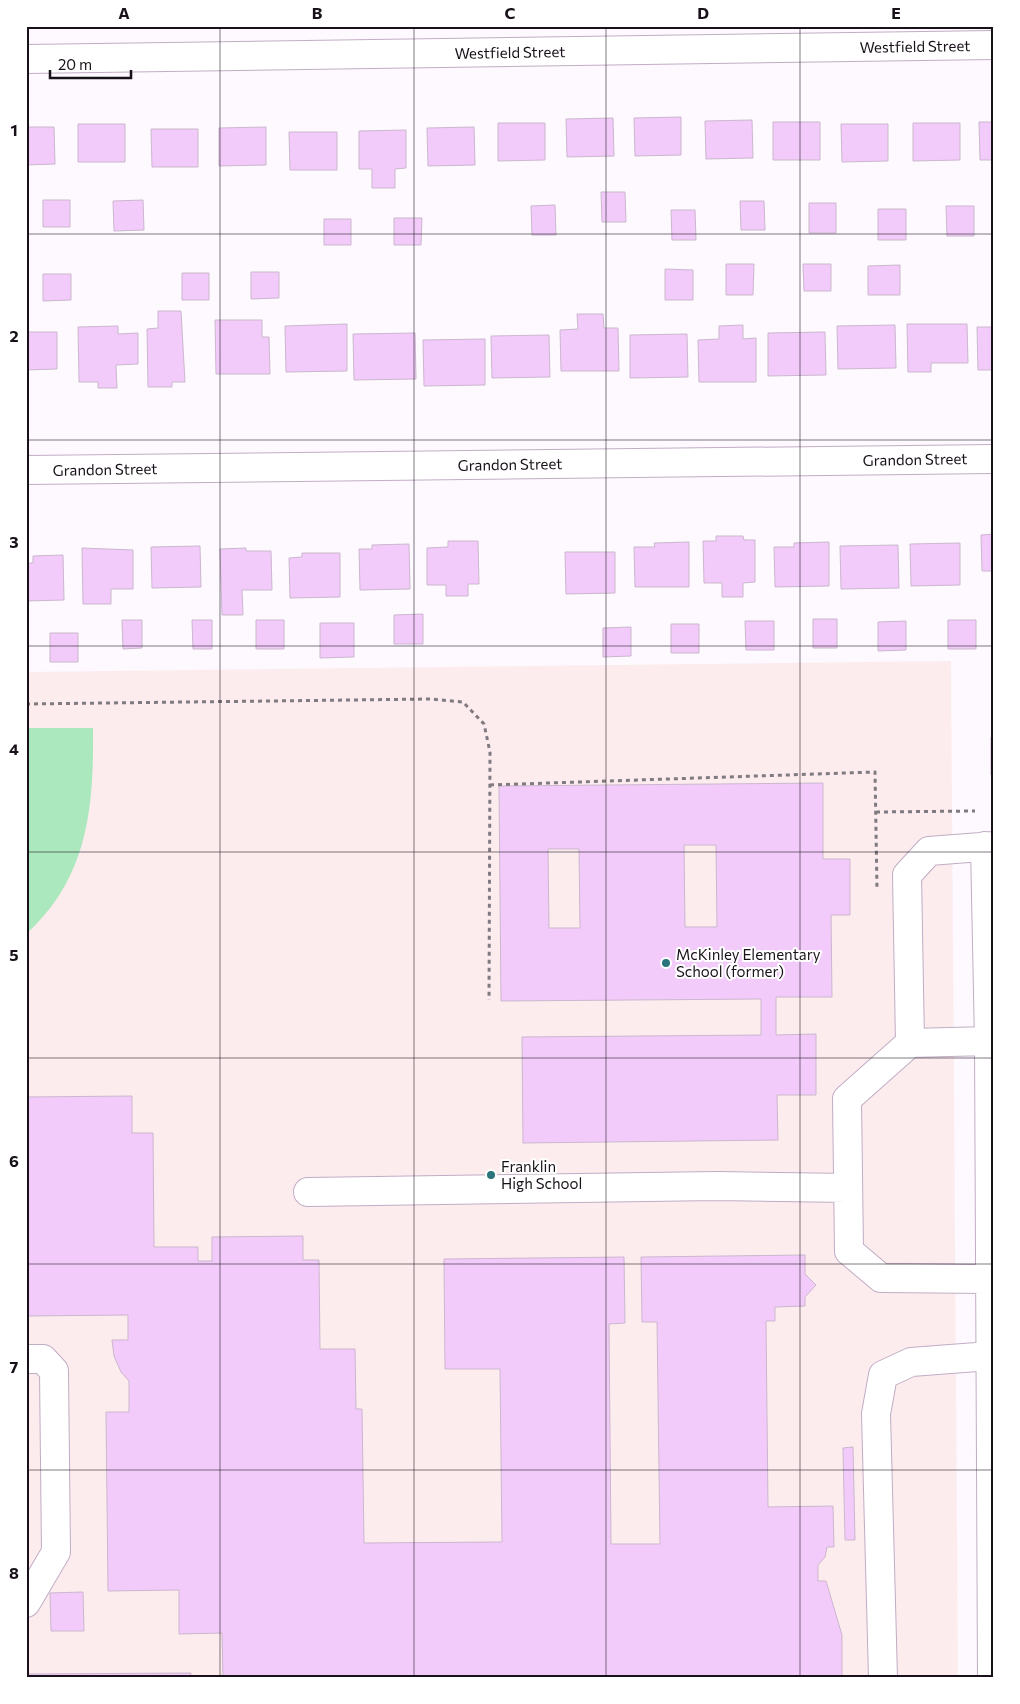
<svg xmlns="http://www.w3.org/2000/svg" width="1020" height="1704" viewBox="0 0 1020 1704" font-family="Commissioner,sans-serif">
	<style>
		.education { fill: #fcecee }
		.green { fill: #abe8bd }
		.building { fill: #f3cbfa; stroke: #cbb7ce; fill-rule: evenodd }
		.lines { fill: none; stroke-linecap: round; stroke-linejoin: round }
		.minor-casing { stroke: #c1adc4; stroke-width: 30 }
		.path { stroke: #807a81; stroke-width: 3; stroke-dasharray: 4 4; stroke-linecap: butt }
		.minor { stroke: #fff; stroke-width: 28 }
		.grid { fill: none; stroke: #181119; stroke-width: 1; stroke-opacity: 0.55 }
		.poi-dot { fill: #2a747b; stroke: #fff; stroke-width: 2 }
		.labels { text-anchor: middle; dominant-baseline: central; stroke-width: 4; stroke-linejoin: round; paint-order: stroke }
		.street-label { font-size: 15px; fill: #181119; stroke: #fff }
		.poi-label { font-size: 15px; fill: #181119; stroke: #fff; text-anchor: start }
		.neatline { fill: none; stroke: #181119; stroke-width: 2 }
		.grid-label { font-size: 16px; text-anchor: middle; font-weight: bold; fill: #181119 }
	</style>
	<rect width="100%" height="100%" fill="#fdf9fe"/>
	<!-- education -->
	<path class="education" d="M 951,661 L 958,1678 L 26,1678 L 26,672 Z"/>
	<!-- green -->
	<path class="green" d="M 26,728 L 93,728 C 94,807 88,878 26,934 Z"/>
	<!-- building -->
	<path class="building" d="M 681,117 L 681,155 L 635,156 L 634,118 Z
		M 613,118 L 614,156 L 567,157 L 566,119 Z
		M 752,120 L 753,158 L 706,159 L 705,121 Z
		M 773,122 L 820,122 L 820,160 L 773,160 Z
		M 979,122 L 994,122 L 994,160 L 980,160 Z
		M 498,123 L 545,123 L 545,160 L 498,161 Z
		M 913,123 L 960,123 L 960,160 L 913,161 Z
		M 78,124 L 125,124 L 125,162 L 78,162 Z
		M 841,124 L 888,124 L 888,161 L 842,162 Z
		M 26,127 L 54,127 L 55,164 L 26,165 Z
		M 266,127 L 266,165 L 219,166 L 219,128 Z
		M 474,127 L 475,165 L 428,166 L 427,128 Z
		M 151,129 L 198,129 L 198,167 L 152,167 Z
		M 406,130 L 406,168 L 395,169 L 395,188 L 372,188 L 372,169 L 359,169 L 359,131 Z
		M 289,132 L 337,132 L 337,170 L 290,170 Z
		M 601,192 L 625,192 L 626,222 L 602,222 Z
		M 43,200 L 70,200 L 70,227 L 43,227 Z
		M 143,200 L 144,230 L 114,231 L 113,201 Z
		M 740,201 L 764,201 L 765,230 L 741,230 Z
		M 809,203 L 836,203 L 836,233 L 809,233 Z
		M 555,205 L 556,235 L 532,235 L 531,206 Z
		M 946,206 L 974,206 L 974,236 L 947,236 Z
		M 878,209 L 906,209 L 906,240 L 878,240 Z
		M 671,210 L 695,210 L 696,240 L 672,240 Z
		M 394,218 L 422,218 L 421,245 L 394,245 Z
		M 324,219 L 351,219 L 351,245 L 324,245 Z
		M 726,264 L 754,264 L 753,295 L 726,295 Z
		M 803,264 L 831,264 L 831,291 L 804,291 Z
		M 900,265 L 900,295 L 868,295 L 868,266 Z
		M 665,269 L 693,270 L 693,300 L 665,300 Z
		M 251,272 L 279,272 L 279,298 L 251,299 Z
		M 182,273 L 209,273 L 209,300 L 182,300 Z
		M 43,274 L 71,274 L 71,300 L 43,301 Z
		M 158,311 L 181,311 L 185,382 L 172,382 L 172,387 L 148,387 L 147,329 L 158,328 Z
		M 577,314 L 603,314 L 604,328 L 618,328 L 619,371 L 561,371 L 560,330 L 578,329 Z
		M 215,320 L 262,320 L 262,337 L 269,337 L 270,374 L 216,374 Z
		M 347,324 L 347,371 L 286,372 L 285,326 Z
		M 907,324 L 967,324 L 968,363 L 931,363 L 931,372 L 908,372 Z
		M 743,325 L 743,339 L 756,338 L 756,382 L 699,382 L 698,340 L 719,339 L 719,326 Z
		M 895,325 L 896,368 L 838,369 L 837,326 Z
		M 118,326 L 118,334 L 138,333 L 138,364 L 116,365 L 117,388 L 98,388 L 98,382 L 79,382 L 78,327 Z
		M 977,327 L 994,327 L 994,370 L 978,370 Z
		M 26,332 L 57,332 L 57,369 L 26,370 Z
		M 825,332 L 826,375 L 768,376 L 768,333 Z
		M 415,333 L 416,379 L 354,380 L 353,334 Z
		M 687,334 L 688,377 L 630,378 L 630,335 Z
		M 549,335 L 550,377 L 492,378 L 491,336 Z
		M 485,339 L 485,385 L 424,386 L 423,340 Z
		M 994,534 L 994,571 L 982,571 L 981,535 Z
		M 716,536 L 743,536 L 744,540 L 755,540 L 755,582 L 743,583 L 743,597 L 722,597 L 722,583 L 704,583 L 703,541 L 716,541 Z
		M 448,541 L 478,541 L 479,584 L 468,584 L 468,596 L 446,596 L 446,585 L 427,585 L 427,548 L 448,547 Z
		M 689,542 L 689,587 L 635,587 L 634,547 L 655,547 L 654,543 Z
		M 829,542 L 829,586 L 775,587 L 774,547 L 794,547 L 794,543 Z
		M 960,543 L 960,585 L 911,586 L 910,544 Z
		M 409,544 L 410,589 L 360,590 L 359,549 L 372,549 L 372,545 Z
		M 898,545 L 899,588 L 841,589 L 840,546 Z
		M 200,546 L 201,587 L 152,588 L 151,547 Z
		M 82,548 L 133,550 L 133,589 L 111,589 L 111,604 L 83,604 Z
		M 246,548 L 246,551 L 271,551 L 272,590 L 242,590 L 243,615 L 222,615 L 220,549 Z
		M 565,552 L 615,552 L 615,593 L 566,594 Z
		M 302,553 L 340,553 L 340,597 L 290,598 L 289,558 L 302,557 Z
		M 63,555 L 64,600 L 26,601 L 26,563 L 33,563 L 33,556 Z
		M 423,614 L 423,644 L 394,644 L 394,615 Z
		M 813,619 L 837,619 L 837,648 L 813,648 Z
		M 122,620 L 142,620 L 142,648 L 123,649 Z
		M 192,620 L 212,620 L 212,649 L 193,649 Z
		M 256,620 L 284,620 L 284,649 L 256,649 Z
		M 948,620 L 976,620 L 976,649 L 948,649 Z
		M 745,621 L 774,621 L 774,650 L 746,650 Z
		M 906,621 L 906,650 L 878,651 L 878,622 Z
		M 320,623 L 354,623 L 354,657 L 320,658 Z
		M 671,624 L 699,624 L 699,653 L 671,653 Z
		M 631,627 L 631,656 L 603,657 L 603,628 Z
		M 50,633 L 78,633 L 78,662 L 50,662 Z
		M 991,737 L 994,737 L 994,775 L 991,775 Z
		M 823,783 L 823,859 L 850,859 L 850,915 L 831,915 L 832,997 L 776,997 L 776,1035 L 816,1034 L 816,1095 L 777,1095 L 778,1140 L 523,1143 L 522,1037 L 761,1035 L 761,999 L 501,1001 L 499,786 ZM 684,845 L 716,845 L 717,927 L 685,927 ZM 548,849 L 579,849 L 580,928 L 549,928 Z
		M 132,1096 L 132,1133 L 153,1133 L 154,1247 L 198,1247 L 198,1261 L 212,1261 L 212,1237 L 303,1236 L 303,1260 L 319,1260 L 320,1349 L 355,1349 L 356,1409 L 362,1409 L 364,1543 L 502,1542 L 500,1369 L 445,1369 L 444,1259 L 624,1257 L 625,1323 L 609,1324 L 611,1544 L 660,1544 L 657,1322 L 642,1322 L 641,1257 L 805,1255 L 805,1274 L 816,1285 L 805,1297 L 805,1306 L 775,1307 L 775,1321 L 766,1321 L 768,1507 L 833,1506 L 834,1547 L 827,1547 L 825,1557 L 818,1565 L 818,1581 L 826,1581 L 842,1635 L 842,1678 L 223,1678 L 222,1633 L 179,1634 L 179,1590 L 108,1591 L 106,1412 L 129,1412 L 129,1381 L 121,1372 L 114,1356 L 112,1340 L 128,1340 L 128,1315 L 26,1316 L 26,1097 Z
		M 853,1447 L 855,1540 L 845,1540 L 843,1448 Z
		M 83,1592 L 84,1631 L 51,1631 L 50,1593 Z
		M 191,1673 L 191,1678 L 26,1678 L 26,1674 Z"/>
	<g class="lines">
		<!-- minor casing -->
		<g class="minor-casing">
			<path id="minor" d="M 26,59 L 994,45
				M 26,470 L 994,459
				M 985,846 L 989,1041 L 992,1678
				M 910,1043 L 989,1041
				M 308,1192 L 717,1186 L 848,1188
				M 989,1279 L 881,1278 L 849,1251 L 847,1099 L 910,1043 L 907,875 L 929,851 L 994,846
				M 26,1359 L 43,1359 L 54,1371 L 56,1552 L 26,1603
				M 883,1678 L 876,1414 L 883,1375 L 911,1362 L 990,1356"/>
		</g>
		<!-- path -->
		<path class="path" d="M 26,704 L 430,699 L 463,702 L 484,724 L 490,752 L 489,1000
			M 490,785 L 875,772 L 877,889
			M 876,812 L 975,811"/>
		<!-- minor -->
		<use href="#minor" class="minor"/>
	</g>
	<!-- grid -->
	<path class="grid" d="M 220,26 L 220,1678M 414,26 L 414,1678M 606,26 L 606,1678M 800,26 L 800,1678M 26,234 L 994,234M 26,440 L 994,440M 26,646 L 994,646M 26,852 L 994,852M 26,1058 L 994,1058M 26,1264 L 994,1264M 26,1470 L 994,1470"/>
	<!-- markers -->
	<g class="poi-dot">
		<circle cx="666" cy="963" r="5"/>
		<circle cx="491" cy="1175" r="5"/>
	</g>
	<g class="labels">
		<!-- street labels -->
		<g class="street-label">
			<text transform="translate(915 46) rotate(-1)">Westfield Street</text>
			<text transform="translate(510 52) rotate(-1)">Westfield Street</text>
			<text transform="translate(915 459) rotate(-1)">Grandon Street</text>
			<text transform="translate(510 464) rotate(-1)">Grandon Street</text>
			<text transform="translate(105 469) rotate(-1)">Grandon Street</text>
		</g>
		<!-- poi labels -->
		<g class="poi-label">
			<text x="676" y="954">McKinley Elementary<tspan x="676" dy="17">School (former)</tspan></text>
			<text x="501" y="1166">Franklin<tspan x="501" dy="17">High School</tspan></text>
		</g>
	</g>
	<!-- border -->
	<rect width="1020" height="1704" fill="none" stroke="#ffffff" stroke-width="55"/>
	<!-- scale -->
	<path d="M50 70v8h81v-8" fill="none" stroke="#181119" stroke-width="2.5"/>
	<text x="58" y="70" font-size="15" fill="#181119" stroke="#ffffff" stroke-width="4" paint-order="stroke">20 m</text>
	<rect x="28" y="28" width="964" height="1648" class="neatline"/>
	<g class="grid-label">
		<text x="124" y="19">A</text>
		<text x="317" y="19">B</text>
		<text x="510" y="19">C</text>
		<text x="703" y="19">D</text>
		<text x="896" y="19">E</text>
		<text x="14" y="136">1</text>
		<text x="14" y="342">2</text>
		<text x="14" y="548">3</text>
		<text x="14" y="755">4</text>
		<text x="14" y="961">5</text>
		<text x="14" y="1167">6</text>
		<text x="14" y="1373">7</text>
		<text x="14" y="1579">8</text>
	</g>
</svg>
